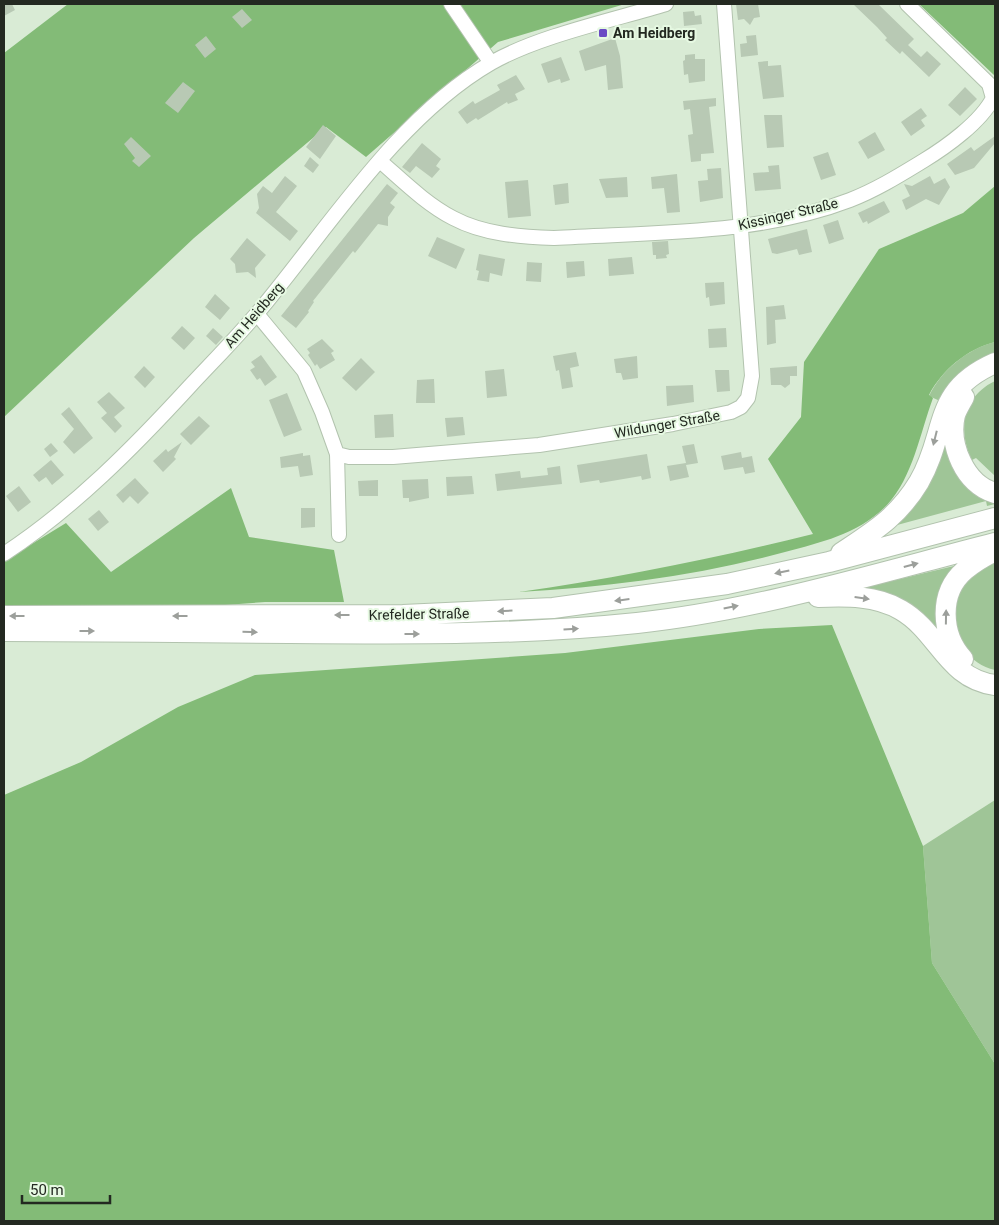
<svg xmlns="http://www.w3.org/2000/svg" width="999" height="1225" viewBox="0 0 999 1225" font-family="Roboto,sans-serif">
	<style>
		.green { fill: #9fc597 }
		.forest { fill: #83bb77 }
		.building { fill: #b8c9b4 }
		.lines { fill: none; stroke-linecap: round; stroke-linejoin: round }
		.minor-casing { stroke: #b2c3ae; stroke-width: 16 }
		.highway-casing { stroke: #b2c3ae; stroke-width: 22 }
		.minor { stroke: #fff; stroke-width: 14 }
		.highway { stroke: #fff; stroke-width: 20 }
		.oneway { fill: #9c9f9b }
		.poi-dot { fill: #6a4bc4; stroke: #e6f9e2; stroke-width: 2 }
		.labels { text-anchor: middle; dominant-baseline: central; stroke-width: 4; stroke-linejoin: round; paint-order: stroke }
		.poi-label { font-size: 14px; font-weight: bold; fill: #232921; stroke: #e6f9e2; text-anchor: start }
		.street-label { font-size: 14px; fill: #232921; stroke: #e6f9e2 }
	</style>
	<rect width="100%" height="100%" fill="#d9ebd5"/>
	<!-- green -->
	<path class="green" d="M 995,342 L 995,354 L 940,401 L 929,396 C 942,370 967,349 995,342 Z
		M 995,381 L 995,476 L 976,458 L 972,460 C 957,431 963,396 995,381 Z
		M 944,420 L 995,500 L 995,504 L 987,506 L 986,501 L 886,528 Z
		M 995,559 L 995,670 C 957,661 942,615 964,583 C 970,574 986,566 995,559 Z
		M 954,566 L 945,645 L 862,588 Z
		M 995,800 L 995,1064 L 932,963 L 923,846 Z"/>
	<!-- forest -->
	<path class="forest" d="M 68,4 L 625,4 L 498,42 L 366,157 L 326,127 L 194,238 L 4,417 L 4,53 Z
		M 919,4 L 995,4 L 995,76 Z
		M 995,186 L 995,342 C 967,349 942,370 929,395 L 933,398 C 920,433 913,477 887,505 C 859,534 822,542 785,552 C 698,576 609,587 519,592 C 618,578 716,558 813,534 L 768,459 L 801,417 L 804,362 L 879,249 L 963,213 Z
		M 231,488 L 249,537 L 334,550 L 344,602 L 265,602 L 211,606 L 4,607 L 4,561 L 66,523 L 111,572 Z
		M 832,625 L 923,846 L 932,963 L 995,1064 L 995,1221 L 4,1221 L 4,795 L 81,762 L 178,707 L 255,675 L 565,653 L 759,629 Z"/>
	<!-- building -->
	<path class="building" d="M 4,4 L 12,4 L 15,10 L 4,16 Z
		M 736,4 L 758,4 L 760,17 L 754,18 L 750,25 L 744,19 L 738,20 Z
		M 853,4 L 878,4 L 914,39 L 908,45 L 921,57 L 927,51 L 941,64 L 929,77 L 902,51 L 900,54 L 885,40 L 887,38 L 877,27 Z
		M 242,9 L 252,20 L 242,28 L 232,17 Z
		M 694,11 L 695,16 L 701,15 L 702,24 L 684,26 L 683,12 Z
		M 756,35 L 758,55 L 741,57 L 740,44 L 747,43 L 746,36 Z
		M 206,36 L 216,49 L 205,58 L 195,45 Z
		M 615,38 L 620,56 L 623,88 L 608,90 L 606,65 L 585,71 L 579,51 Z
		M 695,54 L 695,59 L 705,59 L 705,81 L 689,83 L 688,74 L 684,75 L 683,61 L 685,60 L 685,55 Z
		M 561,57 L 570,80 L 561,83 L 560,79 L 548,83 L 541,64 Z
		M 768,61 L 768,66 L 781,65 L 784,97 L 763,99 L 758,62 Z
		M 516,75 L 525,89 L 515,94 L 518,100 L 508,104 L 507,102 L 478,120 L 476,118 L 467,124 L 458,112 L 473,101 L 475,104 L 500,90 L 497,85 Z
		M 183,82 L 195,91 L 178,113 L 165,103 Z
		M 965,87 L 977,99 L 960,116 L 948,105 Z
		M 716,98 L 716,106 L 709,107 L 714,153 L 701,154 L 701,161 L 691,162 L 688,135 L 693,134 L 690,109 L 684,110 L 683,101 Z
		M 921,108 L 927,116 L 921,120 L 925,126 L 911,136 L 901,122 Z
		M 764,115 L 782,115 L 784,147 L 767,148 Z
		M 323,125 L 336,136 L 320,159 L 306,147 Z
		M 875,132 L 885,150 L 868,159 L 858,142 Z
		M 995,136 L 995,143 L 974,168 L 955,175 L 947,164 L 971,147 L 974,151 Z
		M 131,137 L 151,156 L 139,167 L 132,161 L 135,158 L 124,144 Z
		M 422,143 L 441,159 L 436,166 L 440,169 L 432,178 L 416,166 L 410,173 L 402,167 Z
		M 828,152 L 836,175 L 821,180 L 813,157 Z
		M 310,157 L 319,165 L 313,173 L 304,166 Z
		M 779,165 L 781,189 L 755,191 L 753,173 L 769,172 L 768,166 Z
		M 721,168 L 723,198 L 700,202 L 698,181 L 708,180 L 707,169 Z
		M 677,174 L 680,212 L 667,213 L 664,188 L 652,189 L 651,177 Z
		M 285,176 L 297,186 L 276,212 L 298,231 L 290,241 L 256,213 L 259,208 L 257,194 L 263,186 L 272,193 Z
		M 930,176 L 934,184 L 945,178 L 950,187 L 939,205 L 926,199 L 906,210 L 902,200 L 910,196 L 904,184 L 912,186 Z
		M 627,177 L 628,197 L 606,198 L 599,179 Z
		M 528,180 L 531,216 L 508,218 L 505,182 Z
		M 568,183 L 569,203 L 555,205 L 553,185 Z
		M 387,184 L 398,193 L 390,203 L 395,207 L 388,217 L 388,226 L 378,224 L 355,253 L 353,251 L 313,301 L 314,302 L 308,311 L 309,312 L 296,328 L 281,316 Z
		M 884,201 L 890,212 L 868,224 L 867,221 L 863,223 L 858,213 Z
		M 838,220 L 844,239 L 829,244 L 823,225 Z
		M 807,229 L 812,252 L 799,255 L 797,249 L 777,254 L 772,253 L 768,239 Z
		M 437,237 L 465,249 L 456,269 L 428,256 Z
		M 247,238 L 266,255 L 255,268 L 256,278 L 248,272 L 236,273 L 235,264 L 230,259 Z
		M 668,241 L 669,254 L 666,255 L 667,258 L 656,259 L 656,255 L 653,255 L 652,242 Z
		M 479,254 L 505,259 L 502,276 L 490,273 L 489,282 L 477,280 L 479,271 L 476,270 Z
		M 632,257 L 634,274 L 609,276 L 608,259 Z
		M 584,261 L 585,276 L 567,278 L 566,262 Z
		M 527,262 L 542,263 L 541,282 L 526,281 Z
		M 724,282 L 725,304 L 710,306 L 709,297 L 706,298 L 705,283 Z
		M 215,294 L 230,308 L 220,320 L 205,307 Z
		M 784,305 L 786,319 L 775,320 L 776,343 L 767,345 L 766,307 Z
		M 182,326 L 195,338 L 184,350 L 171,338 Z
		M 213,328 L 223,337 L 216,345 L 206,336 Z
		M 726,328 L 727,347 L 709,348 L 708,329 Z
		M 322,339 L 334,351 L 331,353 L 335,360 L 320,369 L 317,364 L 315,366 L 308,355 L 310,353 L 307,349 Z
		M 576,352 L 579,366 L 570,368 L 573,387 L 562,389 L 559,370 L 556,371 L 553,356 Z
		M 261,355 L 277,377 L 265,386 L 260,378 L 257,380 L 250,370 L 255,367 L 251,362 Z
		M 637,356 L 638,378 L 623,380 L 621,373 L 616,373 L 614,359 Z
		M 361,358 L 375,372 L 356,391 L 342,378 Z
		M 144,366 L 155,377 L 145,388 L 134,377 Z
		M 797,366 L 797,376 L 790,376 L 790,384 L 785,388 L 781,385 L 771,385 L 770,368 Z
		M 504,369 L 507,396 L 487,398 L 485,371 Z
		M 715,370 L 729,370 L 730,391 L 717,392 Z
		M 434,379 L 435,403 L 416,403 L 417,380 Z
		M 693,385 L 694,402 L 667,406 L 666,386 Z
		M 109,392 L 125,408 L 114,417 L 122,426 L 115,433 L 101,418 L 107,413 L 97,402 Z
		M 287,393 L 302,430 L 284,437 L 269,400 Z
		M 69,407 L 93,438 L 74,454 L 63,442 L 74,429 L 61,414 Z
		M 393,414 L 394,437 L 375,438 L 374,415 Z
		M 199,416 L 210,426 L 191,445 L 180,434 Z
		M 463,417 L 465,435 L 447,437 L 445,418 Z
		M 182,442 L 174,457 L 176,459 L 163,472 L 153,461 L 166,449 L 168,452 Z
		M 51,443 L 58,451 L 50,457 L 44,449 Z
		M 694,444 L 698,463 L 686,465 L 689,477 L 670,481 L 667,466 L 686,463 L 682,446 Z
		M 741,452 L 742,458 L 752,456 L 755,472 L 745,474 L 743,467 L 724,470 L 721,456 Z
		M 303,453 L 303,456 L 310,455 L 313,475 L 300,477 L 298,466 L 281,468 L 280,457 Z
		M 647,454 L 651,478 L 642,480 L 641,476 L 600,483 L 599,480 L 580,483 L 577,465 Z
		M 51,460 L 64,475 L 52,485 L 46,477 L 39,482 L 33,475 Z
		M 560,466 L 562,484 L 497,491 L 495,474 L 520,471 L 521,478 L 548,475 L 547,468 Z
		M 472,476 L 474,494 L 447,496 L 446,477 Z
		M 135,478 L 149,493 L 138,504 L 130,496 L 123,503 L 116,495 Z
		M 428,479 L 429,498 L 409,502 L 409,498 L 403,498 L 402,480 Z
		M 378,480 L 378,496 L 359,496 L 358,481 Z
		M 19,486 L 31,502 L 18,512 L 6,496 Z
		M 301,508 L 315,508 L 315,527 L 301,528 Z
		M 99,510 L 109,522 L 98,531 L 88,519 Z"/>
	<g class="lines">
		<!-- minor casing -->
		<g class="minor-casing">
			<path id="minor" d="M 451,4 L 491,63
				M 380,161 C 403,181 426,204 453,218 C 483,234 520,237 554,238 C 651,232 759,235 850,200 C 876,190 900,175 923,161 C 946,147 981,122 993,98 L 989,84 L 907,4
				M 257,314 L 304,371 L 322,412 L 337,454 L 339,535
				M 337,454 L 349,457 L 393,457 L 539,445 L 673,424 L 731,412 L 741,407 L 748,398 L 752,376 L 724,4
				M 4,554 C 74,508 134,447 190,386 C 219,355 248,326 273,294 C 336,216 403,114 491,63 C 538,36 613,20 666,4"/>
		</g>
		<!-- highway casing -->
		<g class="highway-casing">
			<path id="highway" d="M 964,397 C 961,403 957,409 955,415 C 948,444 965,485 995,493
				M 841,553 C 874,531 898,517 919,482 C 948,432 931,391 995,363
				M 818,597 C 846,596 876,595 901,610 C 939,632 947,679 995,685
				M 4,616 L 403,615 L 553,608 L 727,584 L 829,562 L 995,518
				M 4,631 C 99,631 195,632 290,633 C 406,634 522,635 637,623 C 758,610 878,573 995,543
				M 963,659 C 941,635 938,593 965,570 C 974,562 985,556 995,551"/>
		</g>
		<!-- minor -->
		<use href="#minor" class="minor"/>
		<!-- highway -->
		<use href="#highway" class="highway"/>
	</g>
	<!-- one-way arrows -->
	<defs><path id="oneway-solid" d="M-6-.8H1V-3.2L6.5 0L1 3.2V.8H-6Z" transform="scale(1.25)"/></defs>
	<g class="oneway">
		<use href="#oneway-solid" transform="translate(935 438) rotate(104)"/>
		<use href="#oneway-solid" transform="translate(911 565) rotate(-15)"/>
		<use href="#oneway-solid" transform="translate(782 572) rotate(168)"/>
		<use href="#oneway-solid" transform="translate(862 598) rotate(8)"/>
		<use href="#oneway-solid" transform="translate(622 600) rotate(173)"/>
		<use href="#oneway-solid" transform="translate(731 607) rotate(-11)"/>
		<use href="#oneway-solid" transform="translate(505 611) rotate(177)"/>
		<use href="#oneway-solid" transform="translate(342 615) rotate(180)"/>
		<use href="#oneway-solid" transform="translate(17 616) rotate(180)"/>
		<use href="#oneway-solid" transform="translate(180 616) rotate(180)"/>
		<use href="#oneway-solid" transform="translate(946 617) rotate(-89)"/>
		<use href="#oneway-solid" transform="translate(571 629) rotate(-4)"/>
		<use href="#oneway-solid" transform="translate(87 631)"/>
		<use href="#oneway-solid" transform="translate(250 632) rotate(1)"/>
		<use href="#oneway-solid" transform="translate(412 634)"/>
	</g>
	<!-- markers -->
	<rect class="poi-dot" x="598" y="28" width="10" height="10" rx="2.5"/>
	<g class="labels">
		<!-- poi labels -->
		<g class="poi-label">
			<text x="613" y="33">Am Heidberg</text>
		</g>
		<!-- street labels -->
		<g class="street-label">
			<text transform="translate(788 214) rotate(-13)">Kissinger Straße</text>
			<text transform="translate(254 315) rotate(-49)">Am Heidberg</text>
			<text transform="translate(667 424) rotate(-10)">Wildunger Straße</text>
			<text transform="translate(419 614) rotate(-1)">Krefelder Straße</text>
		</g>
	</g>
	<!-- border -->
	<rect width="999" height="1225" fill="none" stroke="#232921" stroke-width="10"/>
	<!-- scale -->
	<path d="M22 1195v8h88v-8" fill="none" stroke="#232921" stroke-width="2.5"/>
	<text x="30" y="1195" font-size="15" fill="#232921" stroke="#e6f9e2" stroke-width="4" paint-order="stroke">50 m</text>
</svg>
